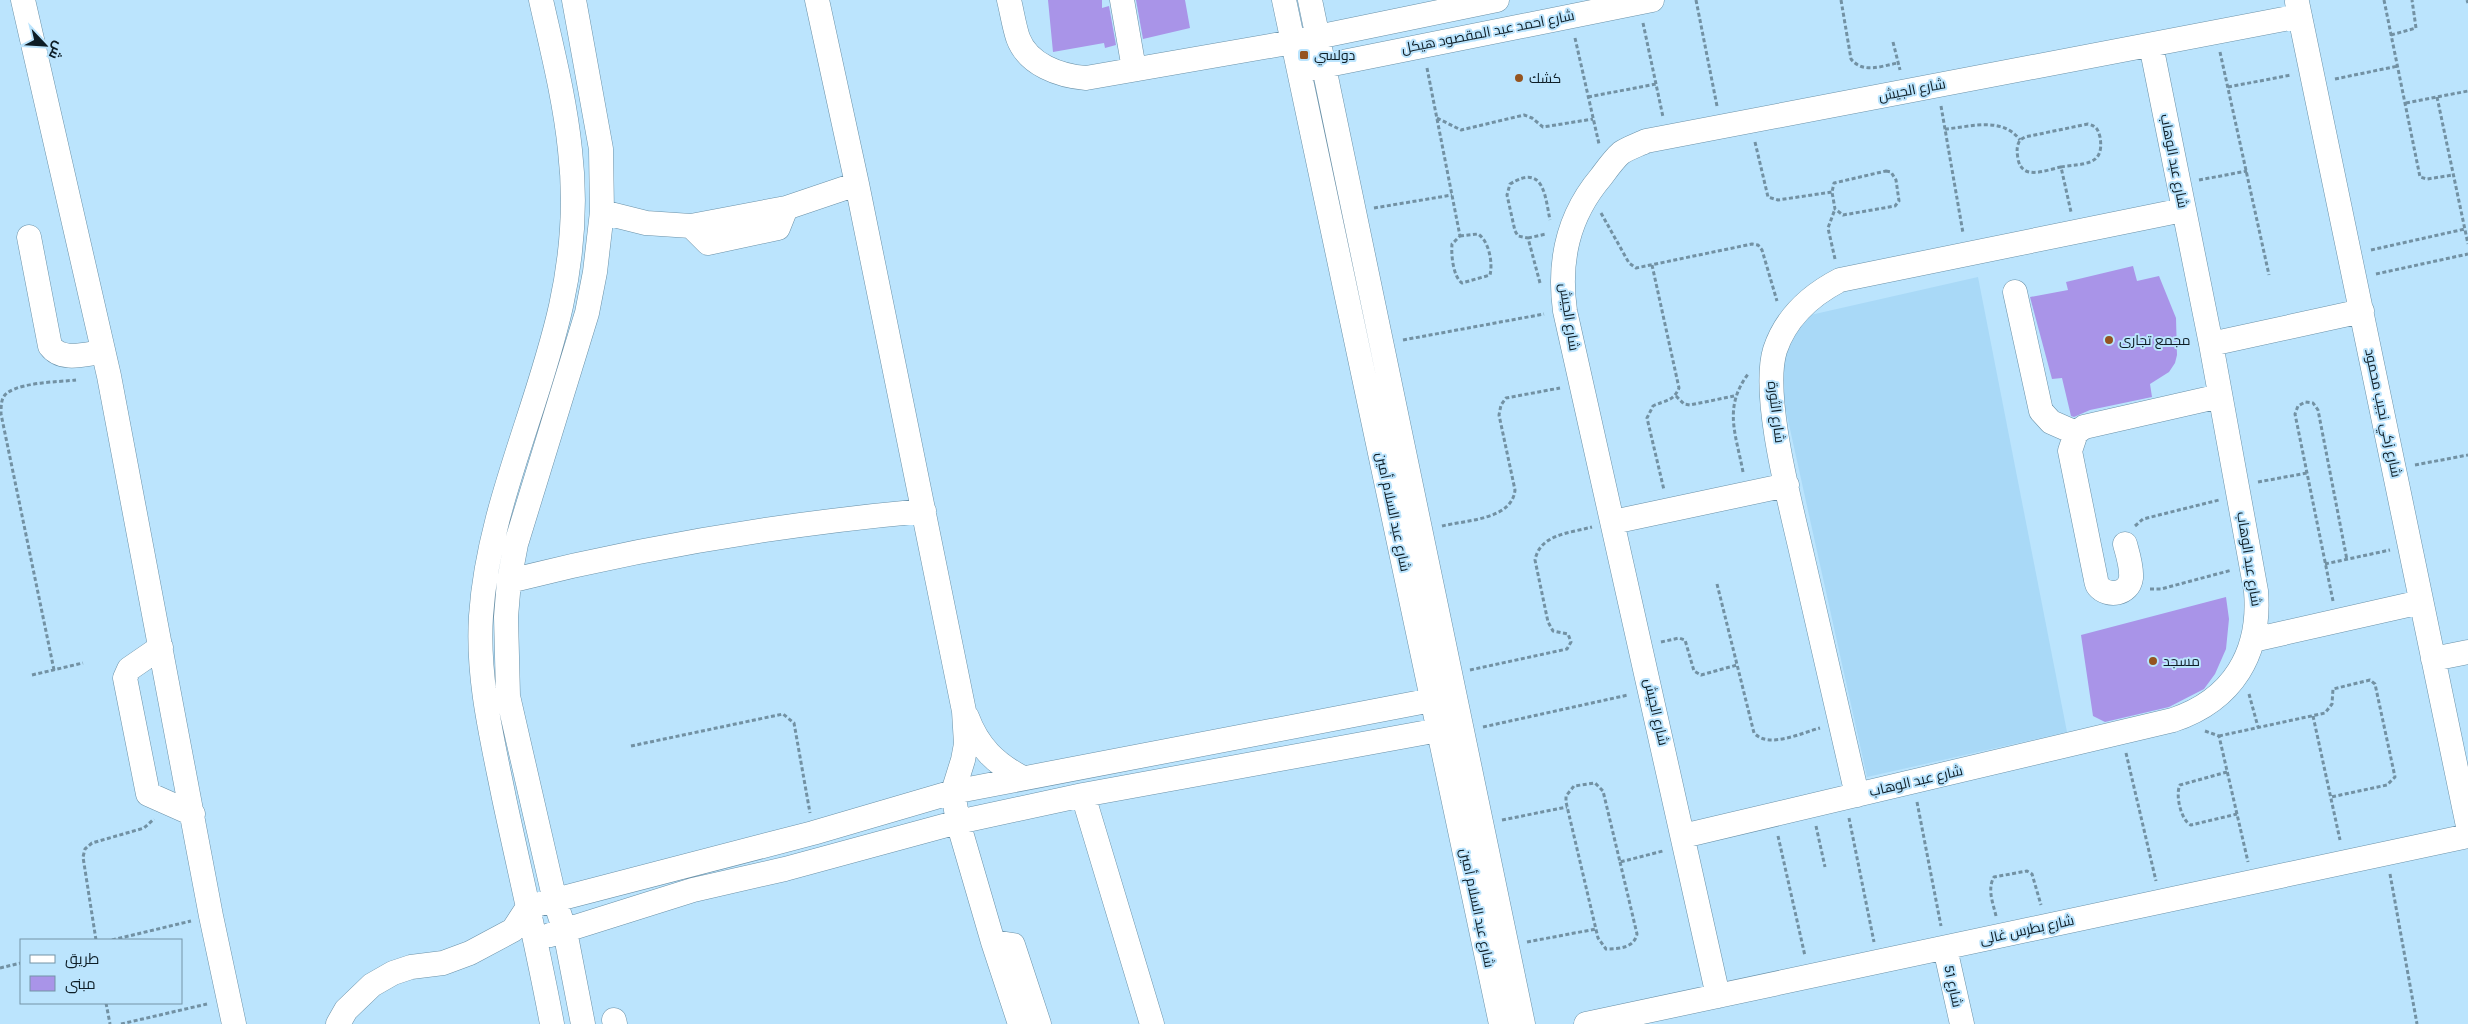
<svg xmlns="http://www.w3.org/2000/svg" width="2468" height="1024" viewBox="0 0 2468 1024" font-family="Karla,Cairo,sans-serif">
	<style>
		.built { fill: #a9d9f7 }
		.building { fill: #a994e8 }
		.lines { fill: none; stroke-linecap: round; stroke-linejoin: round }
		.minor-casing { stroke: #6a91a8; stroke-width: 25 }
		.path { stroke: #7291a3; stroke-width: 3; stroke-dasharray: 4 2.5; stroke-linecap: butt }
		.minor { stroke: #fff; stroke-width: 24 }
		.poi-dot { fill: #955420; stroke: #bbe4fd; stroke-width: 2 }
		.labels { text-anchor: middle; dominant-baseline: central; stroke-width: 4; stroke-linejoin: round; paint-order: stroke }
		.street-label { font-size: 14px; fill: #0d1d26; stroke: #bbe4fd }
		.poi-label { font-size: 14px; fill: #0d1d26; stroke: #bbe4fd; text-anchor: start }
	</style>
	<rect width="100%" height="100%" fill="#bbe4fd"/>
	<!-- built -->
	<path class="built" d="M 1978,277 L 2067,732 L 1867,777 L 1780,384 L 1780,349 L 1806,316 Z"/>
	<!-- building -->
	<path class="building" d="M 1048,0 L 1102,0 L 1102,8 L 1109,6 L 1116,45 L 1105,48 L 1104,43 L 1053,52 Z
		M 1136,0 L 1185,0 L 1190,28 L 1143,39 Z
		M 2133,266 L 2137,281 L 2159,276 L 2176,318 L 2177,355 L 2175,363 L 2169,372 L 2150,384 L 2152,397 L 2090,410 L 2074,417 L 2071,416 L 2062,378 L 2052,379 L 2030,297 L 2068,290 L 2066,282 Z
		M 2226,597 L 2229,619 L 2226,649 L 2215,674 L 2204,689 L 2169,707 L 2105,722 L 2093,716 L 2081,635 Z"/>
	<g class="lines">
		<!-- minor casing -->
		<g class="minor-casing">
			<path id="minor" d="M 23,0 L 109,376 L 211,916 L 234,1024
				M 541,0 C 552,49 565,100 570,150 C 576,201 572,256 561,306 C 538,410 488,509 481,616 C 477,678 492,738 504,798 C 520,873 538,948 552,1024
				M 574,0 L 601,149 L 602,212 L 595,272 L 587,313 L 516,544 L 509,581 L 506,617 L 508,696 L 555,901 L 565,931 L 583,1024
				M 817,0 L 857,184 L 964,711 L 966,744 L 963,760 L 953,792 L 958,822 L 993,942 L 1020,1024
				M 1009,0 C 1012,12 1014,26 1018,38 C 1028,65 1060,76 1086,78 L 1293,42 L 1497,0
				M 1122,0 L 1134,69
				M 1284,0 L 1501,1024
				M 1310,0 L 1523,1024
				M 2297,2 L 2468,826
				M 1308,69 L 1652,0
				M 602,212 L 646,223 L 691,226 L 786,208 L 857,184
				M 691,226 L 708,243 L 778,228 L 786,208
				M 29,237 L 50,346 C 62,362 85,354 102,352
				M 2015,292 L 2041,411 L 2051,422 L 2076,433
				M 2211,344 L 2362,311
				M 1613,522 L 1787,485
				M 2125,544 C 2128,555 2132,567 2131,578 C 2129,594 2108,598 2098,586 C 2096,584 2096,578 2095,575 L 2070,451 L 2076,433 L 2084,427 L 2220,396
				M 509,581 C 649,546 780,524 924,511
				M 2253,640 L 2421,602
				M 161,647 L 129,669 L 125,678 L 148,794 L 193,814
				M 2433,659 L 2468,652
				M 967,717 C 978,747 996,764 1023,778
				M 1083,795 L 1152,1024
				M 1857,795 C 1839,715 1821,635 1802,555 C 1791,506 1761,396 1775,350 C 1786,317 1811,295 1840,280 L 2183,210
				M 1683,836 L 2173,720 C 2233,700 2261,653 2256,591 L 2211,344 L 2151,45
				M 550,935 L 693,890 L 785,869 L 958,822 L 1083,795 L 1439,730
				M 993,942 L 1013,945 L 1039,1024
				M 1945,948 L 1962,1024
				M 1718,996 L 1565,311 C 1558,260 1568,216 1601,177 C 1607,169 1614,159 1621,153 C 1628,148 1638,145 1646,141 L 2300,16
				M 614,1020 L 615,1024
				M 338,1024 L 346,1010 L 372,985 L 393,973 L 411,967 L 443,963 L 470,953 L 513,930 L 528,907 L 813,833 L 953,792 L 1432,700
				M 1586,1024 L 2468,836"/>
		</g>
		<!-- path -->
		<path class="path" d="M 1696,0 L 1717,106
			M 1841,0 L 1851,59 C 1863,74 1881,66 1898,63
			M 2384,0 L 2420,177 L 2427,179 L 2453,175
			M 2467,0 L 2468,3
			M 1643,23 L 1663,117
			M 2391,35 L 2416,28 L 2412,0
			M 1575,38 L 1599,144
			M 1893,42 L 1900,70
			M 2220,52 L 2269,275
			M 1427,68 L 1460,236 L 1452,244 C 1451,254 1453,277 1462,283 L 1490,275 C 1493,263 1489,241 1478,234 L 1460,236
			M 2335,79 L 2398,66
			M 2228,87 L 2291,75
			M 1588,97 L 1656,84
			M 2437,97 L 2468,244
			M 2406,103 L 2468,91
			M 1941,106 L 1963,233
			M 1437,118 L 1461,130 L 1524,115 L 1532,118 L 1543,127 L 1593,119
			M 1945,129 C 1971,127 2002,116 2020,140
			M 1755,142 L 1768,197 L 1778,200 L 1832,192
			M 2061,167 C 2046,170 2022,181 2018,159 C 2017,152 2016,147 2020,140 L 2025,137 L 2088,124 C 2096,126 2098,129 2100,137 C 2105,167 2083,163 2061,167 L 2071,212
			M 1886,171 L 1891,172 L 1896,180 L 1899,201 L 1895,206 L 1843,215 L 1835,209 L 1832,192 L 1834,183 Z
			M 2199,180 L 2247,171
			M 1374,208 L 1452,195
			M 1601,213 L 1629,263 L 1636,268 L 1752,244 L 1758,245 L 1762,250 L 1777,301
			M 1528,238 L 1546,234
			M 2371,250 L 2465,229
			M 1835,259 L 1828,228 L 1835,209
			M 1652,265 L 1679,388 C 1673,402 1665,400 1653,406 L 1647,418 L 1664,490
			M 2376,274 L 2468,254
			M 1540,283 L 1528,238 L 1518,236 L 1515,231 L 1507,195 L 1510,184 C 1544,163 1545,196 1550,220
			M 1403,340 L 1544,314
			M 1676,396 L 1684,404 L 1690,405 L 1734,396
			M 2415,465 L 2468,455
			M 1743,472 C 1736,434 1723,408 1748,374
			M 2258,482 L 2307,473
			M 1442,526 C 1466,520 1512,520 1515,490 L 1499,415 L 1501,405 L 1506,398 L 1560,388
			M 2135,526 L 2143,519 L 2219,500
			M 2325,564 L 2390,550
			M 1717,584 L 1754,733 C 1769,749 1801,733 1820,728
			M 2150,589 L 2161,589 L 2232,570
			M 2333,601 L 2295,414 L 2298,406 L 2305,402 L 2313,403 L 2318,410 L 2347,560
			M 1661,642 L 1679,638 L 1685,640 L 1694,671 L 1701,675 L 1737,665
			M 54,670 L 1,414 C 1,409 1,402 3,398 C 10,382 60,382 76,380
			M 1470,670 L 1567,649 L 1571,642 L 1568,634 L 1553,631 L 1548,622 L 1535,560 C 1540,534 1570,533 1592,527
			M 32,675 L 83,663
			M 2249,694 L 2258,727
			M 2313,716 L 2340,840
			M 1483,727 L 1628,695
			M 2205,731 L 2219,736 L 2248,862
			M 2219,736 L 2325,713 L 2332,704 L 2333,689 L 2370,680 L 2375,684 L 2395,777 L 2387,785 L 2331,797
			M 631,746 L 783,714 L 794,723 L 810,813
			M 2126,753 L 2156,881
			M 2227,772 L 2180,785 C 2175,794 2181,821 2191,825 L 2237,814
			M 1917,802 L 1941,926
			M 1849,818 L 1874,942
			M 1502,820 L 1567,807
			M 1816,826 L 1825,867
			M 1778,836 L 1805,956
			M 1620,862 L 1637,934 C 1634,948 1619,949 1606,949 L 1598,938 L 1566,802 L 1566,796 L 1574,786 L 1595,783 L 1603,791 L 1620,862 L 1663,851
			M 2390,874 L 2417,1024
			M 1996,916 C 1993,903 1987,889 1994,877 L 2027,871 L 2032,874 L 2041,905
			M 96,940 L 83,857 L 85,849 L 92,843 L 144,828 L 154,819
			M 112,940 L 191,921
			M 1527,942 L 1596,929
			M 0,968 L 21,963
			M 106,1003 L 110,1024
			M 121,1024 L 207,1004"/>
		<!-- minor -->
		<use href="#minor" class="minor"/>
	</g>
	<!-- markers -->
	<g class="poi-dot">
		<rect x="1299" y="50" width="10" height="10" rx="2.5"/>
		<circle cx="1519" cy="78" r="5"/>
		<circle cx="2109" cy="340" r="5"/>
		<circle cx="2153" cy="661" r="5"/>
	</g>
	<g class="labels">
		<!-- street labels -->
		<g class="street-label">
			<text transform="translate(1488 32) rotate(-11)">شارع احمد عبد المقصود هيكل</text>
			<text transform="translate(1912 90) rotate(-11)">شارع الجيش</text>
			<text transform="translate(2174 161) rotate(79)">شارع عبد الوهاب</text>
			<text transform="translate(1569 317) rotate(81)">شارع الجيش</text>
			<text transform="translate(1776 412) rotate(83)">شارع الثورة</text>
			<text transform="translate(2383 413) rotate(78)">شارع زكي نجيب محمود</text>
			<text transform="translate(1393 512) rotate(78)">شارع عبد السلام أمين</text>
			<text transform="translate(2249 559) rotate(81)">شارع عبد الوهاب</text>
			<text transform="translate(1656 712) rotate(77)">شارع الجيش</text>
			<text transform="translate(1916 781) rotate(-13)">شارع عبد الوهاب</text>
			<text transform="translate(1477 908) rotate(78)">شارع عبد السلام أمين</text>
			<text transform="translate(2027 930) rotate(-12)">شارع بطرس غالى</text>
			<text transform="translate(1953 986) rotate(78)">شارع 51</text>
		</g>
		<!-- poi labels -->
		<g class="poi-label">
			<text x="1314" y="55">دولسي</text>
			<text x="1529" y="78">كشك</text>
			<text x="2119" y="340">مجمع تجارى</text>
			<text x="2163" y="661">مسجد</text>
		</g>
	</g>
	<!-- legend -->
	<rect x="20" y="939" width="162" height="65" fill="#bbe4fd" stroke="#7594a7"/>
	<rect x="30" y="955" width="25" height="8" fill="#ffffff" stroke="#7594a7"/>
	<text x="65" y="964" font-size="15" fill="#0d1d26">طريق</text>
	<rect x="30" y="976" width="25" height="15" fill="#a994e8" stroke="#7594a7"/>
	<text x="65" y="989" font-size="15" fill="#0d1d26">مبنى</text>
	<!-- north arrow -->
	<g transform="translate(45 45) rotate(115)" stroke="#bbe4fd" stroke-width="4" paint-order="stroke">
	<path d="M0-4L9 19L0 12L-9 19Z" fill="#0d1d26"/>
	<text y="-8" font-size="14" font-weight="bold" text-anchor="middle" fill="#0d1d26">ش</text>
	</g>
</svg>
